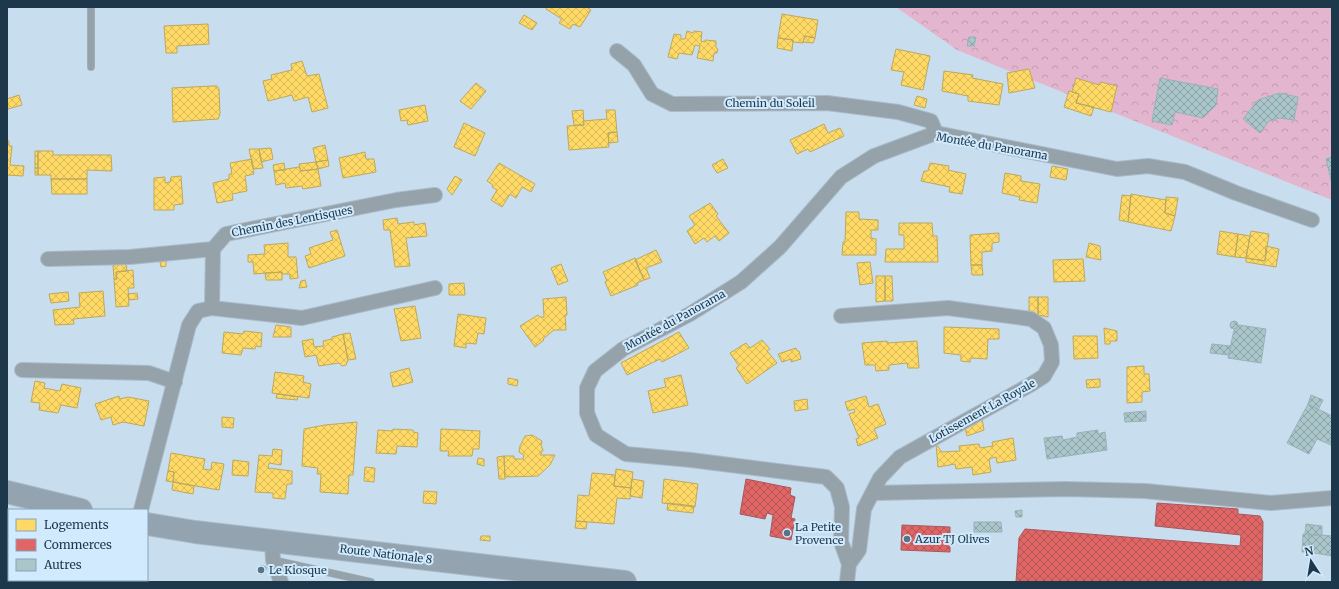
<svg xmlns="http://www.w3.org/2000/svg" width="1339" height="589" viewBox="0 0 1339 589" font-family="Merriweather,serif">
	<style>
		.forest { fill: url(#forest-crowns) }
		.homes { fill: url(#homes-cross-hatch); stroke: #bba95e }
		.shops { fill: url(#shops-cross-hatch); stroke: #a6585e }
		.building { fill: url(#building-cross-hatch); stroke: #96b3b7 }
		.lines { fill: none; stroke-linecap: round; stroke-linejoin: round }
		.service-casing { stroke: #a9bbc9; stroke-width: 8 }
		.minor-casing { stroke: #a9bbc9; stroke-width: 16 }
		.primary-casing { stroke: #a9bbc9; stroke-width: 24 }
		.service { stroke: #96a2aa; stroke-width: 7 }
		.minor { stroke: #96a2aa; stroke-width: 14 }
		.primary { stroke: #93a3b0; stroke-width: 22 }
		.poi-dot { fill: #597284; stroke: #d1eafe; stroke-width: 1.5 }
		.labels { text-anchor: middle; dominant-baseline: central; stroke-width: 4; stroke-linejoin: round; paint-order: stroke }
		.street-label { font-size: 11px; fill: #1d384b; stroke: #d1eafe }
		.poi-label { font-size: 11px; fill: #1d384b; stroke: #d1eafe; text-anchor: start }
	</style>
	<defs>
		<pattern id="forest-crowns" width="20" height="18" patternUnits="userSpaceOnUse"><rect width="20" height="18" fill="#e4b5ce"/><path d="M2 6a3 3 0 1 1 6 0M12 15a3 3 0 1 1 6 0" fill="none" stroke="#c39cb2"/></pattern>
		<pattern id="homes-cross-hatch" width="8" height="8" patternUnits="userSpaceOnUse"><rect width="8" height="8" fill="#ffd966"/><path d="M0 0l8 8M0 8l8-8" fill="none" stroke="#dabb5a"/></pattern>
		<pattern id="shops-cross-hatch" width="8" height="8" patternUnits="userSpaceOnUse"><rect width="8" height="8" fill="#e06666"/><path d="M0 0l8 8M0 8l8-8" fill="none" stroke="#b55556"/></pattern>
		<pattern id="building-cross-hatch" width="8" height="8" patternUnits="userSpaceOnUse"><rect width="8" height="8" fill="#abc6ca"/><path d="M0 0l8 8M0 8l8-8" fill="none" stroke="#8ba2a6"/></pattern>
	</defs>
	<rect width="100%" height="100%" fill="#c8dded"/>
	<!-- forest -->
	<path class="forest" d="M 896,7 L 1332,7 L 1332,200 L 957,50 Z"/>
	<!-- homes -->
	<path class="homes" d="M 547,7 L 586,7 L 591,10 L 580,27 L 573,24 L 570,29 L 559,23 L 562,19 L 546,9 Z
		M 782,14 L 818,20 L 815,38 L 805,36 L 803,43 L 793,42 L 793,40 L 778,38 Z
		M 524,15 L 537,23 L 532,30 L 519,23 Z
		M 208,24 L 209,44 L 177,46 L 177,53 L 166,53 L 164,26 Z
		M 687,31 L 693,33 L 694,31 L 702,32 L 701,41 L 705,42 L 705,40 L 716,41 L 716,48 L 718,49 L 717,53 L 714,53 L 713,61 L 697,58 L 700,46 L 695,45 L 692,55 L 679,53 L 677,59 L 668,57 L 674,34 L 681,35 L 681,39 L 685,39 Z
		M 805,36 L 815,38 L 813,43 L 803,42 Z
		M 778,38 L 793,40 L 792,51 L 777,48 Z
		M 896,49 L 930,56 L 923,90 L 901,85 L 904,72 L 891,70 Z
		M 302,61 L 307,76 L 319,74 L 328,108 L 312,112 L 308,97 L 294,101 L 292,95 L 268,101 L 263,81 L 272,79 L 271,75 L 292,70 L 291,64 Z
		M 1029,69 L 1035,88 L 1009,93 L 1007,73 Z
		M 944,71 L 973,75 L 972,78 L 1003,84 L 999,105 L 968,101 L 968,96 L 942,91 Z
		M 1076,78 L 1099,85 L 1101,82 L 1117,86 L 1111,112 L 1076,103 L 1079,94 L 1072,92 Z
		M 476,83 L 486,91 L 471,109 L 460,101 Z
		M 213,86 L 217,86 L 219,89 L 220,114 L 218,119 L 173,122 L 172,88 Z
		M 1069,91 L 1079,94 L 1076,103 L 1094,107 L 1091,116 L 1064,107 Z
		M 19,95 L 22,105 L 8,109 L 7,99 Z
		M 917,96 L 927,99 L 925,108 L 914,105 Z
		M 425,105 L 428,121 L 408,125 L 407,120 L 401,121 L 399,110 Z
		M 583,110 L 584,125 L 574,125 L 572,111 Z
		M 606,110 L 615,110 L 617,132 L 608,133 L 609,147 L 569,150 L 567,126 L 584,125 L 583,121 L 607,119 Z
		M 464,123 L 485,133 L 475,156 L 454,147 Z
		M 824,124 L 828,133 L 840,128 L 844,136 L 810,152 L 808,149 L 797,154 L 790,140 Z
		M 617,132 L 618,142 L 609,143 L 608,133 Z
		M 7,140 L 9,141 L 9,146 L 12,146 L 10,165 L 24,166 L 23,176 L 7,175 Z
		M 325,145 L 328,160 L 316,162 L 313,148 Z
		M 271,148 L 273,159 L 261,162 L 259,149 Z
		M 249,149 L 259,149 L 263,168 L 253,169 Z
		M 35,151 L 38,151 L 38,168 L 35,168 Z
		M 38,151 L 53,151 L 53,155 L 111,155 L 112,171 L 87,170 L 87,179 L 51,179 L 51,175 L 38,175 Z
		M 365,152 L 366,159 L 374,159 L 376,172 L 343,178 L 339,158 Z
		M 252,159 L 254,174 L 245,176 L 247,191 L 232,194 L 233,200 L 217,203 L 213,183 L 229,179 L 229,174 L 232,174 L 230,163 Z
		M 723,159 L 728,168 L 717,173 L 712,165 Z
		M 328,160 L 329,166 L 318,169 L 316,162 Z
		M 316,162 L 318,169 L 301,171 L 299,164 Z
		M 284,163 L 285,170 L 274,171 L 273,165 Z
		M 499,163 L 535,184 L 531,192 L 522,187 L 516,198 L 510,194 L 502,207 L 491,200 L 497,190 L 492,187 L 493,185 L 487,181 Z
		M 930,163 L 949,166 L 948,170 L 966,174 L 962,194 L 949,192 L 950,187 L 921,181 L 924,171 L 928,171 Z
		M 1052,166 L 1068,169 L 1066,180 L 1050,177 Z
		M 299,167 L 301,171 L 318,169 L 321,186 L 303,189 L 302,186 L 286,188 L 285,183 L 276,185 L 274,171 Z
		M 35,168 L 38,168 L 38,175 L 35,175 Z
		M 1005,173 L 1021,176 L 1021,181 L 1040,184 L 1037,203 L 1019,200 L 1020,197 L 1002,193 Z
		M 181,176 L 183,204 L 174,205 L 174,210 L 154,210 L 154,178 L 165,177 L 165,183 L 170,182 L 171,177 Z
		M 455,176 L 462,180 L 452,195 L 447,189 Z
		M 51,179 L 87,179 L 87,194 L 52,194 Z
		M 1131,194 L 1166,200 L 1165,213 L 1175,216 L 1171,231 L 1128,222 Z
		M 1122,195 L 1131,196 L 1128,222 L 1119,220 Z
		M 1166,197 L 1178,198 L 1175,216 L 1165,213 Z
		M 710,203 L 718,214 L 716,216 L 729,233 L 719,241 L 715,236 L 707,242 L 704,238 L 695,244 L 687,231 L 695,225 L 689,216 Z
		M 846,212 L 859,212 L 859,219 L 878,220 L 878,230 L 871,230 L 871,238 L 876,239 L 876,255 L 842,255 L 843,242 L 845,242 Z
		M 397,218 L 398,224 L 414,222 L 414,225 L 425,223 L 427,236 L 406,238 L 410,266 L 395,267 L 390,230 L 384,230 L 383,220 Z
		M 899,223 L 932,223 L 933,236 L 937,236 L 938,262 L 885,262 L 886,249 L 904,249 L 904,235 L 899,235 Z
		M 337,230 L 345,256 L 309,268 L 305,256 L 311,254 L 309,248 L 333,240 L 330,232 Z
		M 1220,231 L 1238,234 L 1235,257 L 1217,254 Z
		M 1251,231 L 1269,234 L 1265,261 L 1246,258 Z
		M 999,233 L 999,242 L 992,243 L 992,251 L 982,252 L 982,265 L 971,265 L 970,235 Z
		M 1238,234 L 1250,236 L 1246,258 L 1235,257 Z
		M 288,243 L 288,257 L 296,257 L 298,278 L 290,279 L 290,274 L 282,274 L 282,272 L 254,274 L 253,262 L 248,262 L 248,255 L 265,254 L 264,245 Z
		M 1089,243 L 1100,246 L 1101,260 L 1086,257 Z
		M 1266,246 L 1279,249 L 1276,267 L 1246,262 L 1246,258 L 1265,261 Z
		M 656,250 L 662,262 L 646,268 L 650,278 L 644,280 L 635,260 Z
		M 635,258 L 644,280 L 637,283 L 638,285 L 611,296 L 605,282 L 607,281 L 603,272 Z
		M 1083,259 L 1085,281 L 1054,282 L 1053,260 Z
		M 166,261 L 166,266 L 161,267 L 160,262 Z
		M 870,262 L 873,283 L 860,285 L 857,263 Z
		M 126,264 L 127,271 L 116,272 L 117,279 L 114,279 L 113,265 Z
		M 561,264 L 568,281 L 558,285 L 551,268 Z
		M 971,265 L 982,265 L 983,275 L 972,275 Z
		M 133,270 L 134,288 L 128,288 L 129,306 L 116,307 L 114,279 L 117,279 L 116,272 Z
		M 282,272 L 282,280 L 266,280 L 265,273 Z
		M 876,276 L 885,276 L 885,301 L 876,302 Z
		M 885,276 L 892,276 L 893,301 L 885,301 Z
		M 305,280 L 307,287 L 299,288 L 301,281 Z
		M 464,283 L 465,295 L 449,295 L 449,284 Z
		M 103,291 L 105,316 L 73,319 L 74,324 L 55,325 L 53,310 L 80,307 L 79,293 Z
		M 68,292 L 69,301 L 51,303 L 49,294 Z
		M 137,293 L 138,299 L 129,300 L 128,294 Z
		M 566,297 L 567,315 L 565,315 L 566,330 L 554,330 L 543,339 L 544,340 L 535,347 L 520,326 L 538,315 L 540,317 L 544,317 L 543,299 Z
		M 1029,297 L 1038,297 L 1038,315 L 1029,313 Z
		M 1038,297 L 1048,297 L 1048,317 L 1038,315 Z
		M 415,306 L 421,338 L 401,341 L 394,309 Z
		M 458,314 L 486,318 L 484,334 L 478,333 L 476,344 L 466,343 L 466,348 L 454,346 Z
		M 276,325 L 291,327 L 291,337 L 273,337 Z
		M 944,327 L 999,329 L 999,339 L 988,339 L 987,359 L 971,358 L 970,362 L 961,361 L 961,355 L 944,353 Z
		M 1104,328 L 1117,331 L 1117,341 L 1110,341 L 1110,344 L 1105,344 Z
		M 244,331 L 262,333 L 261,347 L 256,346 L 255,349 L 243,348 L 241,355 L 222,353 L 224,332 L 243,334 Z
		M 679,332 L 689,348 L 662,362 L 660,359 L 627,375 L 621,363 Z
		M 350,333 L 356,359 L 348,360 L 343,334 Z
		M 343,334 L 348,360 L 346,365 L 342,366 L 339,363 L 319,366 L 316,355 L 305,357 L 302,341 L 313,339 L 314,347 L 324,346 L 323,341 L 332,339 L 332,337 Z
		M 1073,336 L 1097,336 L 1098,358 L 1074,359 Z
		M 762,340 L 770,349 L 767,351 L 777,363 L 747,384 L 736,368 L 739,366 L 730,353 L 746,343 L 750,348 Z
		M 887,341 L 887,343 L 917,341 L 919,368 L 908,368 L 907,363 L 889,365 L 889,370 L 876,371 L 875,365 L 865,365 L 862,343 Z
		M 796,348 L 797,351 L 799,351 L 801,359 L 791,362 L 791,359 L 782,362 L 778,354 Z
		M 1144,366 L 1144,374 L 1149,374 L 1150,391 L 1142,392 L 1142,402 L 1127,403 L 1127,367 Z
		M 409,368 L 413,382 L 393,387 L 390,373 Z
		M 275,372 L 304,376 L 303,382 L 311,384 L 309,398 L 272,393 Z
		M 681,375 L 688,405 L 653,413 L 648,391 L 666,387 L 664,379 Z
		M 508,378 L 518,380 L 517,386 L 508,384 Z
		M 1100,379 L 1100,387 L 1087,388 L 1086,380 Z
		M 35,381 L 45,383 L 44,388 L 60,391 L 62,384 L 81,388 L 77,408 L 61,405 L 58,413 L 39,410 L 40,403 L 31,402 Z
		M 277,394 L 298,397 L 297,400 L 276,398 Z
		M 119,396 L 120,399 L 128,397 L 149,401 L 144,426 L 123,422 L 113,425 L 111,417 L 101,420 L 95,404 Z
		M 866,396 L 869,407 L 878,404 L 886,424 L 874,429 L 878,438 L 858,446 L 856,439 L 859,438 L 849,414 L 855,412 L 854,409 L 848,411 L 845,402 Z
		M 807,399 L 808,409 L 795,411 L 794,401 Z
		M 222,417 L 234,418 L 233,428 L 222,427 Z
		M 982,419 L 984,430 L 967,436 L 965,427 Z
		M 357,422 L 353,475 L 349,475 L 348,494 L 320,492 L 321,474 L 317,474 L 318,468 L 302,466 L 304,429 L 325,425 Z
		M 393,429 L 413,430 L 413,432 L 418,433 L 417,447 L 397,446 L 396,454 L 376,453 L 378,430 L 392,431 Z
		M 441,429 L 480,431 L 479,449 L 473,449 L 472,456 L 448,456 L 449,451 L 440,451 Z
		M 532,435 L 542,441 L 541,445 L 543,450 L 540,455 L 555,455 L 550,465 L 538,476 L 505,477 L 504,456 L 514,456 L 514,459 L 523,459 L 524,455 L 519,452 L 520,446 L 525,436 Z
		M 1013,438 L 1016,460 L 997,463 L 996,457 L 989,459 L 991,472 L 973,475 L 972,467 L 956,469 L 955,464 L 938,467 L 936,444 L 942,452 L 960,451 L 959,446 L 979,444 L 980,448 L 993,446 L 992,442 Z
		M 273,449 L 282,450 L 281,465 L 269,463 L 268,468 L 292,471 L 292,484 L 287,484 L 285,499 L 273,498 L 273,493 L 255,492 L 259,455 L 272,456 Z
		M 171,453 L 205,459 L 203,469 L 211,470 L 212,462 L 224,464 L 219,490 L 173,482 L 174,472 L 168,471 Z
		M 504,456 L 505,479 L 499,479 L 497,457 Z
		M 478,458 L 484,459 L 484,466 L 477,464 Z
		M 233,460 L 249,462 L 248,476 L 232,475 Z
		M 365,467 L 375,468 L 374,482 L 364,481 Z
		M 616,469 L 633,472 L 631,488 L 614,486 Z
		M 168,471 L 174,472 L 173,482 L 166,481 Z
		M 592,473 L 615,475 L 614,486 L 631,488 L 630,499 L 617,498 L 614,524 L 576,521 L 578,495 L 589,496 Z
		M 632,479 L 644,481 L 642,498 L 630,496 Z
		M 664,479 L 698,484 L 695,507 L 662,503 Z
		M 173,482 L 194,486 L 193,494 L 172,490 Z
		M 424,491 L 437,492 L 436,504 L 423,503 Z
		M 668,503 L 694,506 L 693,513 L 667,510 Z
		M 576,521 L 587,522 L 586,529 L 575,528 Z
		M 481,536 L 490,536 L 490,541 L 480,540 Z"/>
	<!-- shops -->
	<path class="shops" d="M 746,479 L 791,488 L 790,495 L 795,497 L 791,518 L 795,519 L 791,540 L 770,536 L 773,515 L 767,513 L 765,519 L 740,514 Z
		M 1157,503 L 1238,509 L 1238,514 L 1260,516 L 1263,522 L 1262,582 L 1016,582 L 1019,538 L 1025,529 L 1240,546 L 1241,535 L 1155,526 Z
		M 902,525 L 950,527 L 950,552 L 901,550 Z"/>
	<!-- building -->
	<path class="building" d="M 969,37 L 976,37 L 974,46 L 967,46 Z
		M 1160,78 L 1218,89 L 1216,105 L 1203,118 L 1175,112 L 1172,125 L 1152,121 Z
		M 1279,93 L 1298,97 L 1294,120 L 1279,118 L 1269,121 L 1260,133 L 1243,119 L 1258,100 Z
		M 1332,157 L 1332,180 L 1331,180 L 1326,159 Z
		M1230 325a4 4 0 1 1 8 0a4 4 0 1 1-8 0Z
		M 1239,325 L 1266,329 L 1261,363 L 1228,358 L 1234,330 Z
		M 1212,344 L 1231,346 L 1229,355 L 1210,353 Z
		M 1311,395 L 1323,400 L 1318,410 L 1308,404 Z
		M 1308,404 L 1332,416 L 1331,445 L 1317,439 L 1309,454 L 1287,443 Z
		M 1146,411 L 1146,421 L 1125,422 L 1124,413 Z
		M 1098,430 L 1098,434 L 1105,432 L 1107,450 L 1047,459 L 1044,438 L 1062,436 L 1063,440 L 1077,437 L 1077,433 Z
		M 1022,510 L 1022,517 L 1016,517 L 1015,511 Z
		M 974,522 L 1001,522 L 1002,532 L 974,532 Z
		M 1306,524 L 1322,526 L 1322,536 L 1305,534 Z
		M 1303,534 L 1309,534 L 1309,552 L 1302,552 Z
		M 1309,534 L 1332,536 L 1332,556 L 1309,552 Z
		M 261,565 L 266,567 L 266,570 L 261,575 L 257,570 Z"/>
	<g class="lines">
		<!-- service casing -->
		<g class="service-casing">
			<path id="service" d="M 91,7 L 91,67
				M 273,560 L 371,582"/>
		</g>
		<!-- minor casing -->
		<g class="minor-casing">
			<path id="minor" d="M 617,51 L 634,65 L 652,94 L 672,104 L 827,103 L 898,112 L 931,121 L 936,133
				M 48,259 L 130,257 L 213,249
				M 212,308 L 213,249 L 226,234 L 396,200 L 435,195
				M 841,316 L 948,308 L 1031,319 L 1044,328 L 1051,345 L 1052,362 L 1044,376 L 1030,385 L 900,457 L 880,478 L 864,509 L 859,550 L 849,564
				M 22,370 L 149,373 L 175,382
				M 873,493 L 1066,489 L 1145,491 L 1271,503 L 1332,498
				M 141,510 L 189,325 L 198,311 L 212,308 L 302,318 L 435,288
				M 272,541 L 273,560 L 281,582
				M 847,582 L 849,564 L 841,542 L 842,507 L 837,488 L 826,477 L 691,460 L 626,454 L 596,435 L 587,413 L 587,388 L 595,371 L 623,349 L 690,314 L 741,282 L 780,247 L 841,177 L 874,156 L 936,133 L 1117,169 L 1148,166 L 1185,172 L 1236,193 L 1312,220"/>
		</g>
		<!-- primary casing -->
		<g class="primary-casing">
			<path id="primary" d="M 7,492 L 81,510
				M 147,524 L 195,532 L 272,541 L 625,582"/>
		</g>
		<!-- service -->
		<use href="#service" class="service"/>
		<!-- minor -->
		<use href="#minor" class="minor"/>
		<!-- primary -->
		<use href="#primary" class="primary"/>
	</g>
	<!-- markers -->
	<g class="poi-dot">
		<circle cx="787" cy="533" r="4"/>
		<circle cx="907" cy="539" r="4"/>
		<circle cx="261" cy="570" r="4"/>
	</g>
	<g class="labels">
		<!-- street labels -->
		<g class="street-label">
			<text x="770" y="103">Chemin du Soleil</text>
			<text transform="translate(992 146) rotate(10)">Montée du Panorama</text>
			<text transform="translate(292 221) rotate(-11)">Chemin des Lentisques</text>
			<text transform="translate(675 320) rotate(-29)">Montée du Panorama</text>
			<text transform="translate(982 411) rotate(-29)">Lotissement La Royale</text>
			<text transform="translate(386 554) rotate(7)">Route Nationale 8</text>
		</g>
		<!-- poi labels -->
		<g class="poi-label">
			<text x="795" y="527">La Petite<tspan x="795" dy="13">Provence</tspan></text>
			<text x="915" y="539">Azur TJ Olives</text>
			<text x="269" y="570">Le Kiosque</text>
		</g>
	</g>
	<!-- border -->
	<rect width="1339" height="589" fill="none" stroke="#1d384b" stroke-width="16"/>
	<!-- legend -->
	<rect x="8" y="509" width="140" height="72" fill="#d1eafe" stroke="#89a3b6"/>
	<rect x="16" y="519" width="20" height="12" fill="#ffd966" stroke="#89a3b6"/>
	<text x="44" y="529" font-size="12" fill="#1d384b">Logements</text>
	<rect x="16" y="539" width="20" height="12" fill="#e06666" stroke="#89a3b6"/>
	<text x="44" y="549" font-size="12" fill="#1d384b">Commerces</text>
	<rect x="16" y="559" width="20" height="12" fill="#abc6ca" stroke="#89a3b6"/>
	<text x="44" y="569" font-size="12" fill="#1d384b">Autres</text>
	<!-- north arrow -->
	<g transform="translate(1311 561) rotate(348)" stroke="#d1eafe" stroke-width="3" paint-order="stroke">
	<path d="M0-3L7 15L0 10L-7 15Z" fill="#1d384b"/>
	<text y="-6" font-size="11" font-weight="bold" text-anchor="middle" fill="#1d384b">N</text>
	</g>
</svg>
